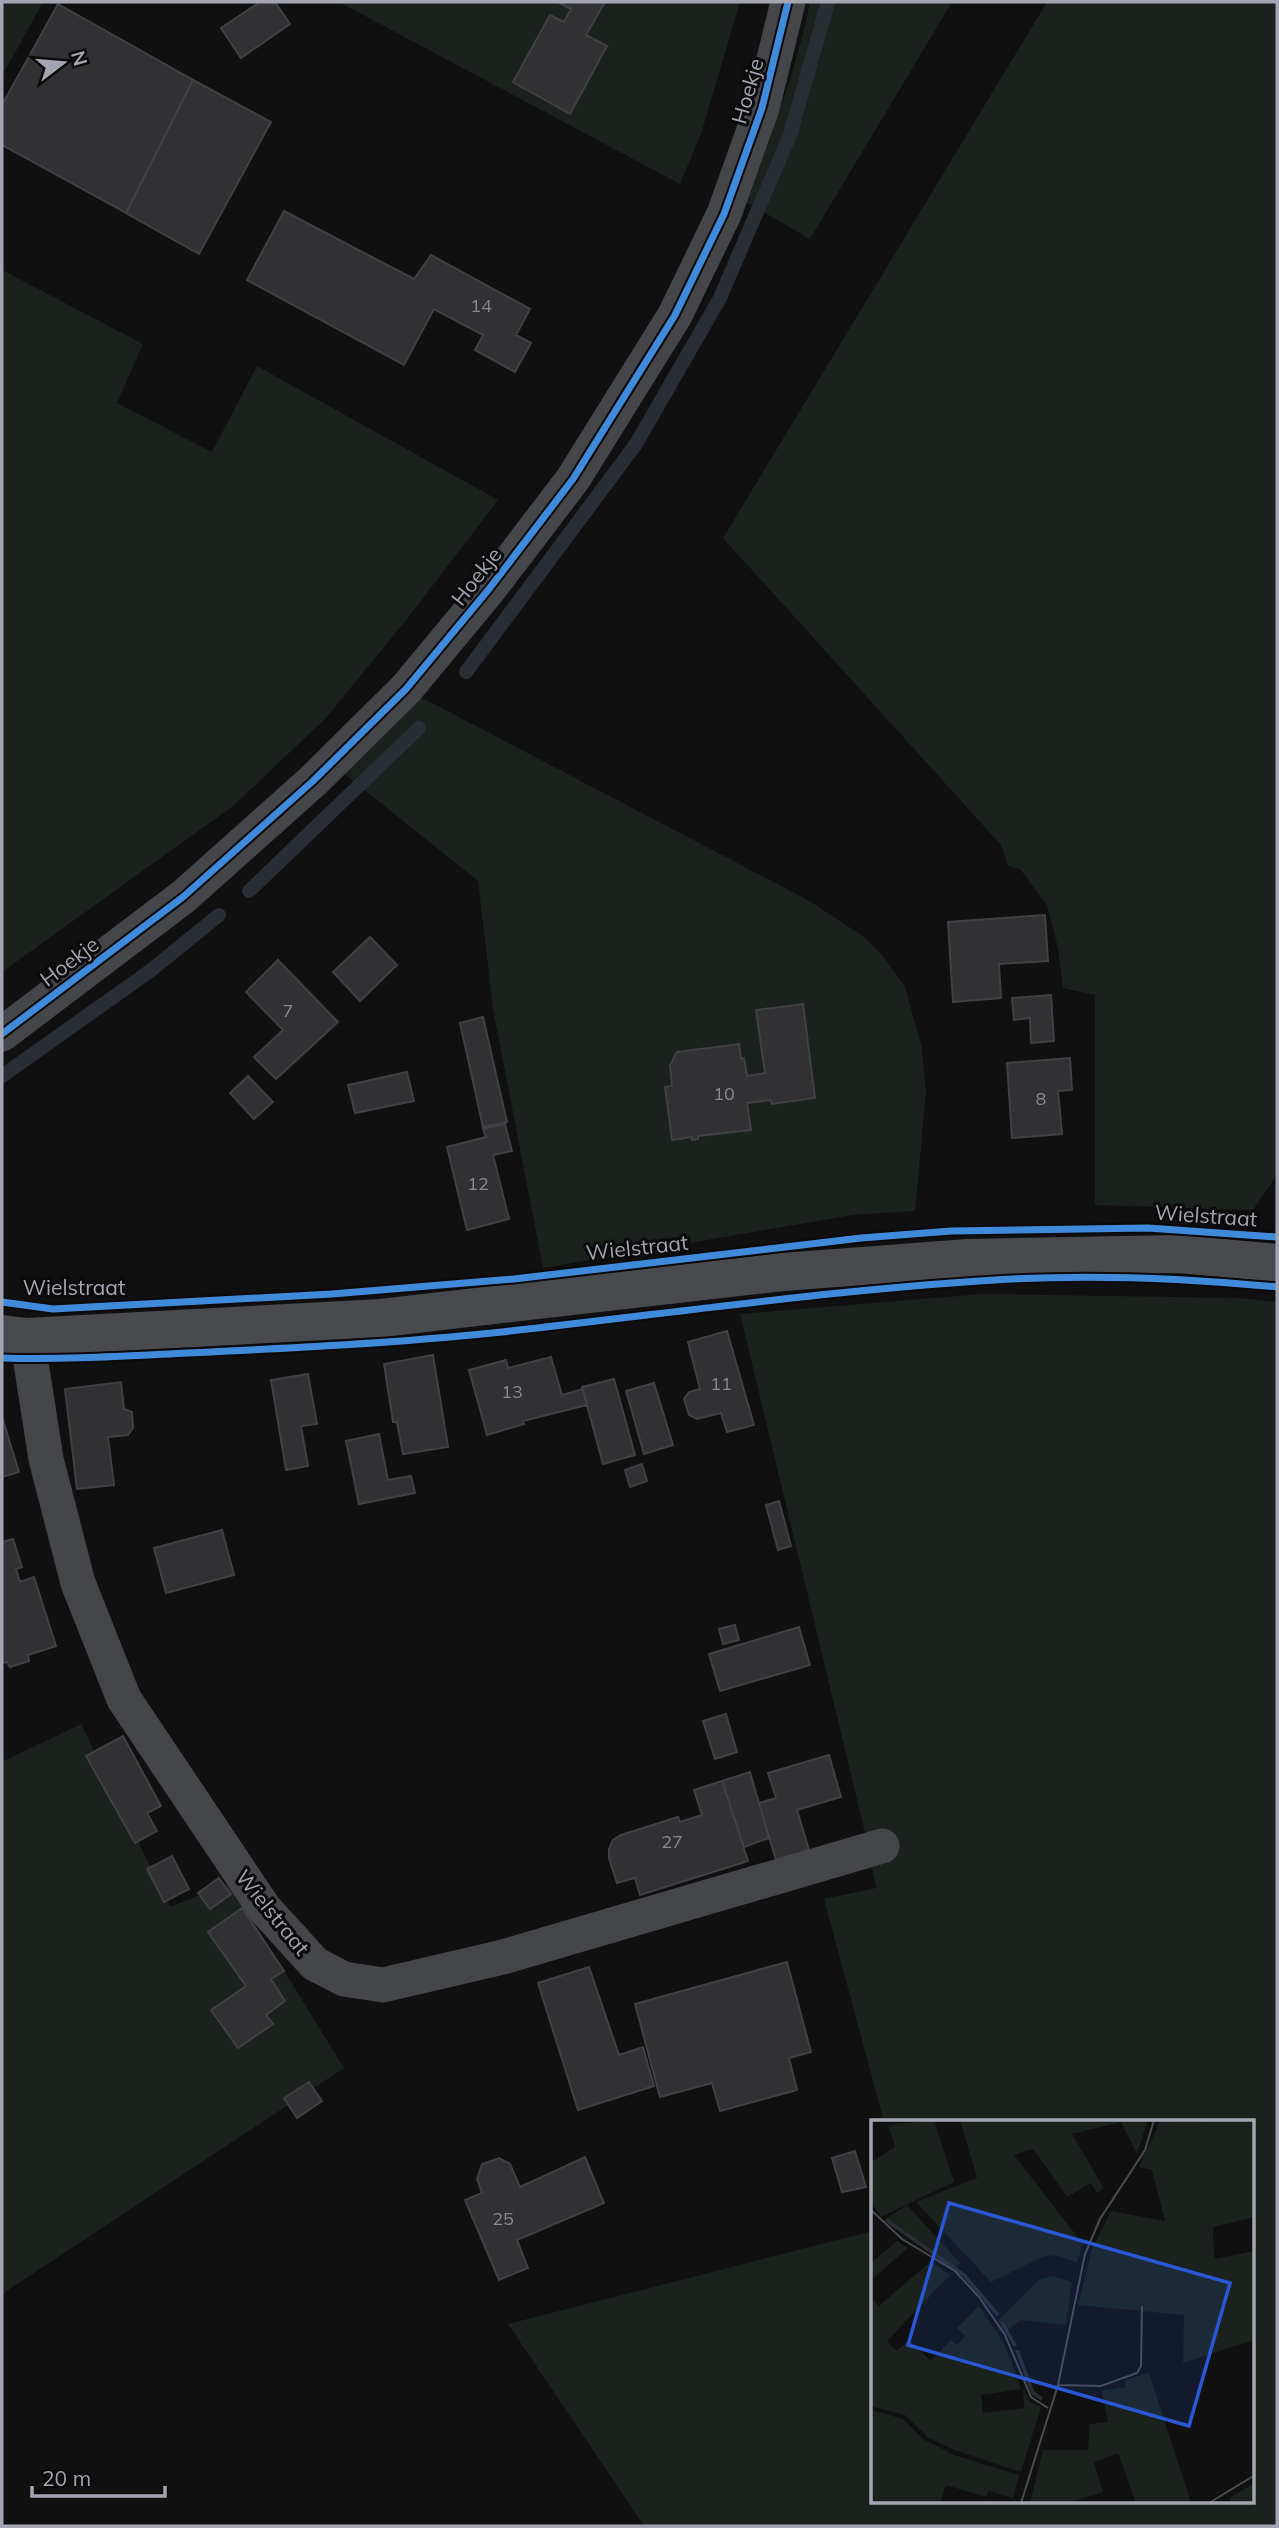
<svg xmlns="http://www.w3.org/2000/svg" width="1279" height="2528" viewBox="0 0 1279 2528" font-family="Mulish,sans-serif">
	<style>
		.green { fill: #1b211c }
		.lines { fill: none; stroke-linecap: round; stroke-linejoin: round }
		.stream { stroke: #292e34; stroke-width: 14 }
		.building { fill: #313133; stroke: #404144; stroke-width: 2 }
		.street { stroke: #45464a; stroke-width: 35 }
		.secondary { stroke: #494a4e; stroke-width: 38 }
		.cycleway-casing { stroke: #0b0b0c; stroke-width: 11 }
		.cycleway { stroke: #408adc; stroke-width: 7 }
		.labels { text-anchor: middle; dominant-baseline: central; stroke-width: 6; stroke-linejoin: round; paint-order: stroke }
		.number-label { font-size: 18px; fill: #868992 }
		.street-label { font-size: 21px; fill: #a3a6b1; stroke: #0b0b0c }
		.inset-river { fill: none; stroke: #292e34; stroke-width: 3.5 }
		.inset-road { fill: none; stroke: #4b4c51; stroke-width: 2 }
		.view { fill: #2a57d4; fill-opacity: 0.15; stroke: #2a57d4; stroke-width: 3.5 }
		.inset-edge { fill: none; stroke: #a3a6b1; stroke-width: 3.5 }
	</style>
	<rect width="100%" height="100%" fill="#101011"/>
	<!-- green -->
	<path class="green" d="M 2,2 L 43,2 L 2,76 Z
		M 339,2 L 740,2 L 701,134 L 680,184 Z
		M 810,2 L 952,2 L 810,239 L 746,202 C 771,136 796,71 810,2 Z
		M 1047,2 L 1277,2 L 1277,1175 L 1253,1210 L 1095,1205 L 1095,995 L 1063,988 L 1058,948 L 1047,905 L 1020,869 L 1008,866 L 1001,845 L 723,538 Z
		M 2,270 L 143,344 L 117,403 L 212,452 L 257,366 L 498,500 L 411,614 L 325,719 L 233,806 L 2,972 Z
		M 415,694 L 808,900 L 864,937 L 882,955 L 905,987 L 922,1048 L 926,1092 L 915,1211 L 853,1215 L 543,1268 L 493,1009 L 478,881 L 341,771 Z
		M 983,1294 L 1239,1298 L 1277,1302 L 1277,2526 L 644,2526 L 508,2324 L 873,2231 L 873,2502 L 1253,2502 L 1253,2122 L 884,2122 L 824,1899 L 876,1888 L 868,1845 L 740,1314 Z
		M 81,1724 L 170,1907 L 230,1883 L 344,2068 L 2,2294 L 2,1762 Z"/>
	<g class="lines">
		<!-- stream -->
		<path class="stream" d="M 466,672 L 636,444 L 720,298 L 790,135 L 828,2
			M 249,891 L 419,728
			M 2,1076 L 150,971 L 219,915"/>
	</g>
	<!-- building -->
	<path class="building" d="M 260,2 L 275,2 L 290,24 L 241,58 L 221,28 Z
		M 558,2 L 605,2 L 586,35 L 607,46 L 570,114 L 513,82 L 550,15 L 564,22 L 571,9 Z
		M 58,4 L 193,80 L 126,213 L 2,145 L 2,105 Z
		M 193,80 L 271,122 L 199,254 L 126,213 Z
		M 284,211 L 414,279 L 431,255 L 530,309 L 516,335 L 531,343 L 515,372 L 475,350 L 483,335 L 434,309 L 404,365 L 247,280 Z
		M 1045,915 L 1048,961 L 999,964 L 1001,998 L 953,1002 L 948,922 Z
		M 370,937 L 397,965 L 360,1001 L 333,972 Z
		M 278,960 L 338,1022 L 276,1079 L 254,1057 L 283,1030 L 246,992 Z
		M 1051,995 L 1054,1041 L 1031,1043 L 1030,1018 L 1014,1020 L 1012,998 Z
		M 803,1004 L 815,1098 L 772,1104 L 771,1100 L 747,1103 L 751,1130 L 698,1136 L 698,1139 L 692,1140 L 692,1137 L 672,1140 L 665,1087 L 672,1086 L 670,1065 L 677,1052 L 739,1044 L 741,1059 L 744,1058 L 747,1076 L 765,1073 L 756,1010 Z
		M 483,1017 L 507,1122 L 483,1127 L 460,1023 Z
		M 1070,1058 L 1072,1090 L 1058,1091 L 1062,1134 L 1012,1138 L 1007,1063 Z
		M 407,1072 L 414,1101 L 355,1113 L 348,1085 Z
		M 248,1076 L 273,1102 L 254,1119 L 230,1093 Z
		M 505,1124 L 512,1151 L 493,1155 L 509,1219 L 467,1230 L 447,1147 L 486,1137 L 483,1129 Z
		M 727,1331 L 754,1425 L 727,1432 L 721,1413 L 697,1419 L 689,1415 L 684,1399 L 689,1392 L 700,1389 L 688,1342 Z
		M 433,1355 L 448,1447 L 403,1454 L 397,1422 L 393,1422 L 384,1364 Z
		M 551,1357 L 562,1395 L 583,1389 L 587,1405 L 523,1421 L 524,1424 L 487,1435 L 469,1370 L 506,1360 L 508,1368 Z
		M 308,1374 L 317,1424 L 301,1426 L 308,1466 L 286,1470 L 271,1380 Z
		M 614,1379 L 635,1455 L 603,1464 L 582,1387 Z
		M 121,1382 L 124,1409 L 132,1412 L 133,1428 L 128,1435 L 108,1437 L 114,1485 L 77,1489 L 65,1389 Z
		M 654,1383 L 673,1445 L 644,1454 L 626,1391 Z
		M 2,1417 L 19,1472 L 2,1477 Z
		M 379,1434 L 388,1480 L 411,1476 L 415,1493 L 359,1504 L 346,1441 Z
		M 642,1464 L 647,1481 L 630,1487 L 625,1470 Z
		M 779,1501 L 791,1546 L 778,1550 L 766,1505 Z
		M 222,1530 L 234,1575 L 166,1593 L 154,1548 Z
		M 13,1539 L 22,1567 L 16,1569 L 20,1582 L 34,1577 L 56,1646 L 28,1655 L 29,1661 L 10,1667 L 7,1662 L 2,1663 L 2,1542 Z
		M 735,1625 L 739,1640 L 723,1644 L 719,1629 Z
		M 799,1627 L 810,1665 L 720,1691 L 709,1654 Z
		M 726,1714 L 737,1752 L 715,1759 L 703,1721 Z
		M 123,1736 L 161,1806 L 147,1813 L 157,1831 L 135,1843 L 86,1756 Z
		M 829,1755 L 841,1797 L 797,1810 L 809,1850 L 776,1860 L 759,1803 L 776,1798 L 768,1773 Z
		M 750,1772 L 769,1838 L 744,1847 L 722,1781 Z
		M 722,1781 L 748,1861 L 640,1895 L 635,1878 L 617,1883 L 609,1858 L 609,1849 L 613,1840 L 621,1835 L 678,1817 L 680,1822 L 702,1815 L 694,1790 Z
		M 172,1856 L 189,1889 L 164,1902 L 147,1869 Z
		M 219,1878 L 231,1894 L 210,1909 L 198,1893 Z
		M 242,1908 L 284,1971 L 271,1979 L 285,2001 L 266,2015 L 273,2024 L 238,2048 L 211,2010 L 246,1986 L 208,1932 Z
		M 787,1962 L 811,2052 L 789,2058 L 797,2090 L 720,2111 L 712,2083 L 660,2097 L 635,2004 Z
		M 589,1967 L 619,2055 L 643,2047 L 654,2086 L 578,2110 L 538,1983 Z
		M 309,2082 L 322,2101 L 297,2118 L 284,2098 Z
		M 855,2151 L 866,2187 L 842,2192 L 832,2158 Z
		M 585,2157 L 604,2203 L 517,2240 L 528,2268 L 499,2280 L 465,2200 L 482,2193 L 477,2179 L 482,2164 L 499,2158 L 510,2164 L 520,2187 Z"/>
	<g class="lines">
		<!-- street -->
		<path class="street" d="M 2,1034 L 183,897 L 313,781 L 406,689 L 489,589 L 573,479 L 675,315 L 724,214 L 762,108 L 788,2
			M 27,1337 L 46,1459 L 78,1583 L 124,1699 L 264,1908 L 315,1964 L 344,1979 L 383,1985 L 503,1957 L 882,1846"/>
		<!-- secondary -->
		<path class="secondary" d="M 2,1334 L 27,1337 L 381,1318 L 783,1272 L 968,1258 L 1179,1254 L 1277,1263"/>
		<!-- cycleway casing -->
		<g class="cycleway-casing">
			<path id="cycleway" d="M 2,1034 L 183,897 L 313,781 L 406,689 L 489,589 L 573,479 L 675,315 L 724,214 L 762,108 L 788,2
				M 2,1302 L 53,1309 L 332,1294 L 514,1279 L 861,1238 L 951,1231 L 1148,1228 L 1277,1237
				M 2,1358 C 64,1360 126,1356 188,1353 C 293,1348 398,1343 502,1332 C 666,1314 830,1290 995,1280 C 1088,1274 1184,1278 1277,1287"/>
		</g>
		<!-- cycleway -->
		<use href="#cycleway" class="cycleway"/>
	</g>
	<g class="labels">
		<!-- number labels -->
		<g class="number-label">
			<text x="481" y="305">14</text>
			<text x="288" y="1010">7</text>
			<text x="724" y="1093">10</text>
			<text x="1041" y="1098">8</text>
			<text x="478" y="1183">12</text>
			<text x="721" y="1383">11</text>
			<text x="512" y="1391">13</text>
			<text x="672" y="1841">27</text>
			<text x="503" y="2218">25</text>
		</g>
		<!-- street labels -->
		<g class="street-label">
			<text transform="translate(747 91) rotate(-74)">Hoekje</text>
			<text transform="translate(476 576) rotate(-52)">Hoekje</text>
			<text transform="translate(69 961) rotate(-37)">Hoekje</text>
			<text transform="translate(1206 1215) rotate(4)">Wielstraat</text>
			<text transform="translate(637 1247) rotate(-6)">Wielstraat</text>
			<text x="74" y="1287">Wielstraat</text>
			<text transform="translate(273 1912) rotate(51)">Wielstraat</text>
		</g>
	</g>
	<!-- overview -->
	<g transform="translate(871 2120)">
		<rect width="383" height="383" fill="#101011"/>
		<path d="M 63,0 L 83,62 L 10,97 L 0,82 L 0,42 L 24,27 L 17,5 ZM 89,0 L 277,0 L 266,34 L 250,2 L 201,14 L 233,68 L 226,73 L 220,63 L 196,77 L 162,29 L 143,35 L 212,124 L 206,142 L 183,135 L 171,137 L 120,162 L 45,82 L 106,58 ZM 343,0 L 383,0 L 383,97 L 342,107 L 343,139 L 383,131 L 383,220 L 312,243 L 313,195 L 207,185 L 221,129 L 240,91 L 294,101 L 281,50 L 268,47 L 287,6 L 316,8 ZM 36,85 L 89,143 L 83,149 L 13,100 ZM 26,121 L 37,128 L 0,160 L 0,143 ZM 59,142 L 79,155 L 16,221 L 26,231 L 38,220 L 60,241 L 80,220 L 86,225 L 94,216 L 86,208 L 108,186 L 134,225 L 150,269 L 110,275 L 112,293 L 153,288 L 152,269 L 159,282 L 170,287 L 150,352 L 84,330 L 58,318 L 34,295 L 0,286 L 0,178 L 8,186 ZM 183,156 L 201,162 L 195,205 L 150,200 L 134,212 L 127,201 L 169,159 ZM 278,253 L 320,383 L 265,383 L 247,333 L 223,342 L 232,372 L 197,383 L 159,383 L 172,330 L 217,330 L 219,304 L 237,302 L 231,271 L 254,267 L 254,260 ZM 0,290 L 32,299 L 52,319 L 83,335 L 148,355 L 142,378 L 118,371 L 115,377 L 75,365 L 69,383 L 0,383 ZM 383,363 L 383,383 L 360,383 L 359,378 Z" fill="#1b211c"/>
		<path d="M 288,0 L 321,2 L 343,0 L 316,8 L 287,6 Z" fill="#1b211c"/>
		<path class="inset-river" d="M 15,100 L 93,155 L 127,195M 131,202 L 144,226M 146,230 L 162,273 L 171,279"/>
		<path class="inset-road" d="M 0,90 L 31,119 L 84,151 L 108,177 L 134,215 L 160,277 L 177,288M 187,265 L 230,266 L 266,253 L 270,246 L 271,186M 150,383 L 187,265 L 214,134 L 229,99 L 274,30 L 283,0M 338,383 L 384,355"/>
		<path class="view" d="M 78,83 L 359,163 L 318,306 L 37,225 Z"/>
		<rect width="383" height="383" class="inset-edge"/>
	</g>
	<!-- border -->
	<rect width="1279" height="2528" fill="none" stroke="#a3a6b1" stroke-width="7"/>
	<!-- north arrow -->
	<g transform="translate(63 63) rotate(74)" stroke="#0b0b0c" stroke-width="5" paint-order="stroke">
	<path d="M0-5L12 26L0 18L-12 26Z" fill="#a3a6b1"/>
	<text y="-10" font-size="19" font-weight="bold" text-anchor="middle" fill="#a3a6b1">N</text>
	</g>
	<!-- scale -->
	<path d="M32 2486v10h133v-10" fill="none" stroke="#a3a6b1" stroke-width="3.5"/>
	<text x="42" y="2486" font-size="21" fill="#a3a6b1" stroke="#0b0b0c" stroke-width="5" paint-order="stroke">20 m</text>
</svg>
